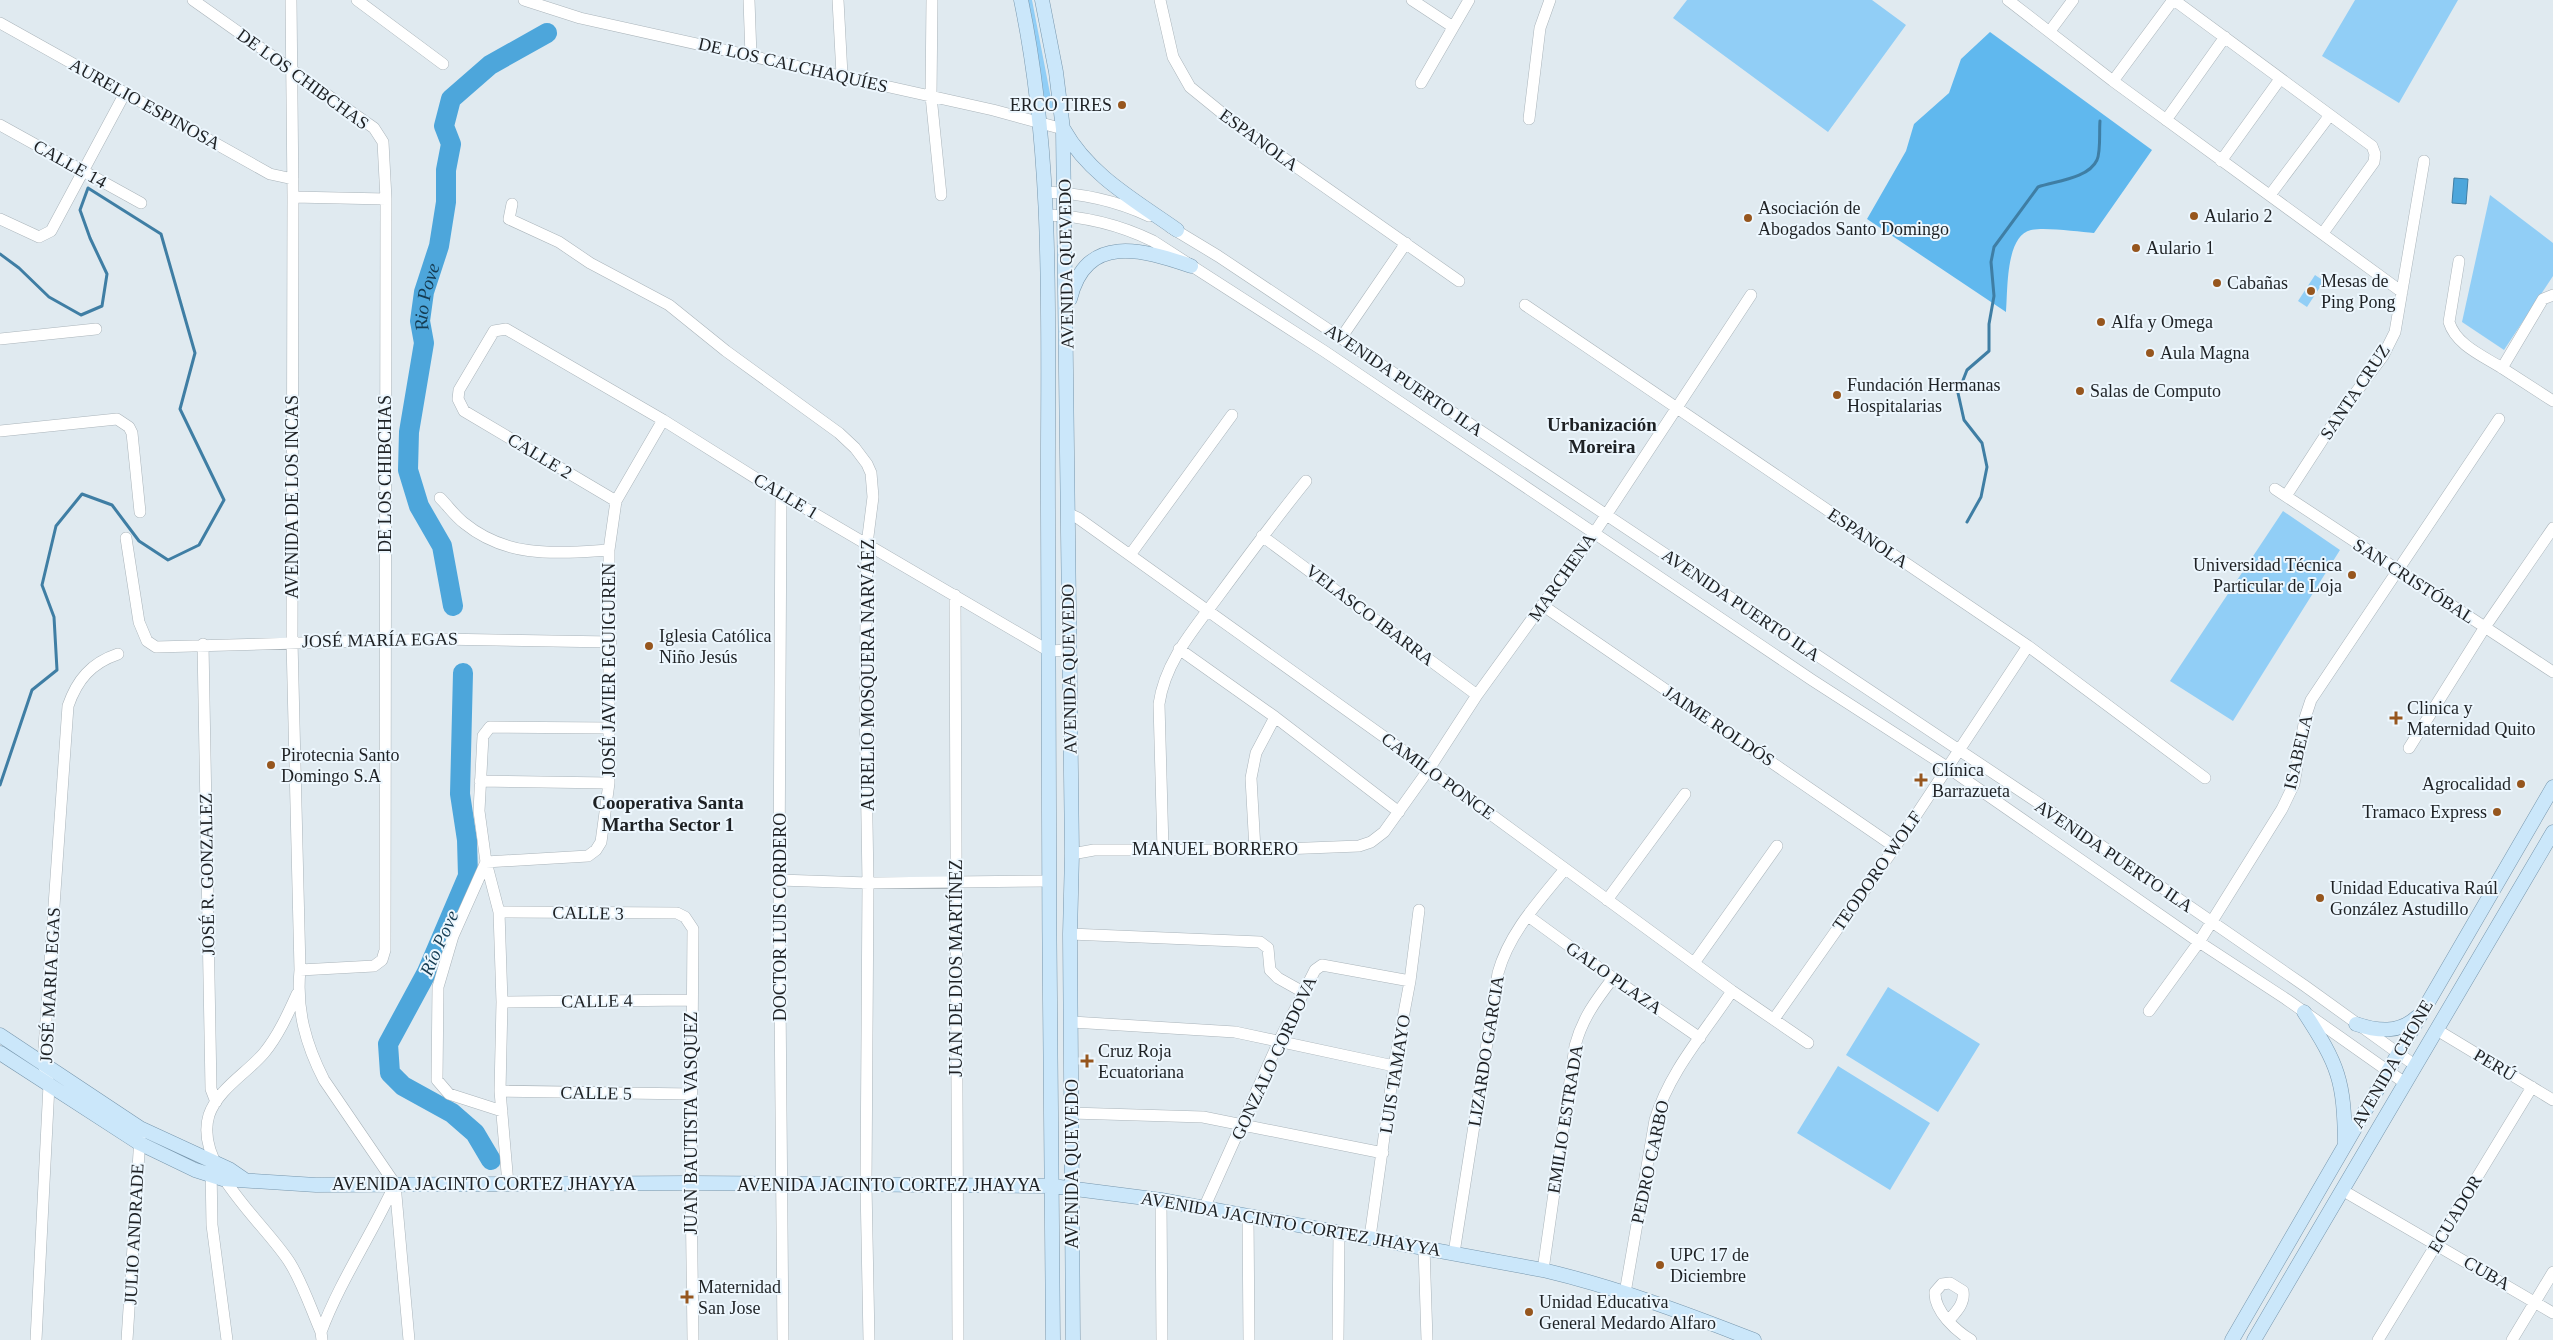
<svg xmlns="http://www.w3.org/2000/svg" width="2553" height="1340" viewBox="0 0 2553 1340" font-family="'Times New Roman',serif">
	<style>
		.green { fill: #91cef6 }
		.forest { fill: #60b8ee }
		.water { fill: #4da6db; stroke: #3f7ea4 }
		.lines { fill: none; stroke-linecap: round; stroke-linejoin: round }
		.stream { stroke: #3f7ea4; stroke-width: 3 }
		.river { stroke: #4da6db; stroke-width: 20 }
		.minor-casing { stroke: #aab4ba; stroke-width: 12 }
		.major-casing { stroke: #7897ad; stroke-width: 15 }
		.minor { stroke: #fff; stroke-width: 11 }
		.major { stroke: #cbe7fa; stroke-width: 14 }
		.poi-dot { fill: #96561e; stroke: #edf7fe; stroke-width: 2 }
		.labels { text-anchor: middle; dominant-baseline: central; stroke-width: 4; stroke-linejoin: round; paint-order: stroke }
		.street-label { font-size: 18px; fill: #1e2124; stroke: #edf7fe }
		.poi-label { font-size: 18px; fill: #1e2124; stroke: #edf7fe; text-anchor: start }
		.water-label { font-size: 19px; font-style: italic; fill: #153b51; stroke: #edf7fe }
		.neighbourhood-label { font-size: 19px; font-weight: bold; fill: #1e2124; stroke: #edf7fe }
	</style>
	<rect width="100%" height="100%" fill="#e0eaf0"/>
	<!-- green -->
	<path class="green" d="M 1028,0 L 1032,0 L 1053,109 L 1046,111 Z
		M 1687,0 L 1872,0 L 1906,25 L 1828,132 L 1673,18 Z
		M 2355,0 L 2458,0 L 2399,103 L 2322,56 Z
		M 2490,195 L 2553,243 L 2553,276 L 2504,350 L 2462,322 Z
		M 2315,275 L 2324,281 L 2307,307 L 2298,301 Z
		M 2283,511 L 2340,550 L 2233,721 L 2170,681 Z
		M 1888,987 L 1980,1044 L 1938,1112 L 1846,1055 Z
		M 1838,1066 L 1930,1123 L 1890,1190 L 1797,1133 Z"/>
	<!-- forest -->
	<path class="forest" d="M 1990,32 L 2152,150 L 2094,233 C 2079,232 2046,227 2031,230 C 2005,236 2008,291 2006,312 L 1867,219 L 1906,151 L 1914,124 L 1949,93 L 1961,59 Z"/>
	<!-- water -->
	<path class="water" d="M 2454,178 L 2468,179 L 2466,204 L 2452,203 Z"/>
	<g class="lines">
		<!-- stream -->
		<path class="stream" d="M 0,254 L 19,268 L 49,297 L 81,315 L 102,306 L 107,274 L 90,238 L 80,210 L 88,188 L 161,234 L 195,353 L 180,409 L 224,500 L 199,545 L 168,560 L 139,541 L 112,505 L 82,494 L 56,526 L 42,585 L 54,617 L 57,670 L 32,690 L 0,785
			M 1967,522 L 1981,497 L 1987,467 L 1982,443 L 1964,420 L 1958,393 L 1967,370 L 1989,351 L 1989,324 L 1994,296 L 1991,262 L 1994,247 L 2038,187 C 2055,181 2088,179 2097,160 C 2101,151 2099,132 2100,121"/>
		<!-- river -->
		<g class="river">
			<path id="s1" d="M 453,606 L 442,546 L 419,506 L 408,470 L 409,432 L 424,343 L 420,321 L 424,292 L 439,246 L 446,202 L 446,170 L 451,144 L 444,126 L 451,99 L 490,65 L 547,33"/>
			<path d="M 463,673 L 460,794 L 467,840 L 468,876 L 427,972 L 388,1044 L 390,1073 L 403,1086 L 452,1113 L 475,1133 L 491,1160"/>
		</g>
		<!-- minor casing -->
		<g class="minor-casing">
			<path id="minor" d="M 193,0 L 374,128 L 383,142 L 386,199 L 385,950 L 382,960 L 374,966 L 300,970
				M 291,0 L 293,197 L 292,641 L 300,970 C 296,1010 306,1045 324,1080 L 395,1184 L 409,1340
				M 357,0 L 443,64
				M 524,0 L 580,18 L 993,110 L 1063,129
				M 749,0 L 751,56
				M 838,0 L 842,75
				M 932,0 L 931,96 L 941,195
				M 1160,0 L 1173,57 L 1190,87 L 1238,126 L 1459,281
				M 1412,0 L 1453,27
				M 2008,0 L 2113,81 L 2402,292
				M 2174,0 L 2372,146 L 2375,154 L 2374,162 L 2323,233
				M 0,23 L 270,174 L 293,179
				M 2050,31 L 2073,0
				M 2113,81 L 2173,0
				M 1421,83 L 1469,0
				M 1529,119 L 1540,28 L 1550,0
				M 2166,120 L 2225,37
				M 0,125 L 141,203
				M 2221,161 L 2280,79
				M 1044,192 C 1080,193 1117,201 1149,216
				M 2270,195 L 2330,115
				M 293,197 L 386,199
				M 512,204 L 509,219 L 559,242 L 590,263 L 669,305 L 726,351 L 839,433 L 855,448 L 867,464 L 871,473 L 873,497 L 867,544 L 865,700 L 868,883 L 866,1185 L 869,1340
				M 1046,215 C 1085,216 1118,224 1153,241 L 1324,351 L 1812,680 L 1947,767 L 2199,942 L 2286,999 L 2405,1083
				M 0,219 L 39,237 L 51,231 L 125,93
				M 1170,227 L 1218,256 L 2064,820 L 2305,986 L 2416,1066
				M 2459,261 L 2449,322 C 2456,345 2483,356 2502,368 L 2543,299 L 2553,295
				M 1525,305 L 2028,646 L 2205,778
				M 1341,338 L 1406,243
				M 0,339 L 96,329
				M 2502,368 L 2553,401
				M 0,431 L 117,419 L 129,427 L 132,433 L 140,512
				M 2275,489 L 2553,672
				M 781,494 L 779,880 L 783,1340
				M 2286,496 L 2336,419 L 2383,356 L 2395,332 L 2424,161
				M 440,498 C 448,506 455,516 464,523 C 508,559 557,553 609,550
				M 616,501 L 464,411 L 458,399 L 459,390 L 494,331 L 506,329 L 663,420 L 781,494 L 1049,651 L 1069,650
				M 1067,513 L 1078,518 L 1429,769 L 1732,991 L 1808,1043
				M 1262,536 L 1477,695
				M 126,538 L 139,622 L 147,641 L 156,647 L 438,639 L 611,642
				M 1130,555 L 1232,415
				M 955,595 L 958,1340
				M 1542,605 L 1895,847
				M 203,644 L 211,1089 L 216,1102
				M 1179,649 L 1275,717 L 1399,812
				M 2409,748 L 2485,627 L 2553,528
				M 480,781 L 609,783
				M 1163,849 L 1159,704 C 1165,661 1195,628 1220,594 C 1248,556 1276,518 1306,481
				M 1255,850 L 1251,778 L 1256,753 L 1275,717
				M 1072,854 L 1094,850 L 1255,850 L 1359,846 L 1371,842 L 1384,832 L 1429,769 L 1477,695 L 1595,532 L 1751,295
				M 779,880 L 868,883 L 1049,881
				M 1607,900 L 1685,794
				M 499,912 L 677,913 L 685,917 L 693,929 L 691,1183 L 693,1340
				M 1528,916 L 1613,978 L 1700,1038
				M 1070,934 L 1260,942 L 1268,948 L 1270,970 L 1278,978 L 1303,992
				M 1694,963 L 1777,846
				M 297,994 C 288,1014 278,1036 264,1053 C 247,1073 218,1089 209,1115 C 193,1166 265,1223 290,1263 C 303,1284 311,1309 321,1332 L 322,1340
				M 502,1002 L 691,1000
				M 2149,1011 L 2199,942 L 2282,809 L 2294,784 L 2305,718 L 2311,700 L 2499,419
				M 1774,1019 L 1895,847 L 2028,646
				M 1072,1022 L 1235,1032 L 1394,1066
				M 2437,1030 L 2553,1100
				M 500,1091 L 691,1094
				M 502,1111 L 449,1094 L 437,1080 L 438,987 L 453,936 L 486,862 L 588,856 L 596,850 L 601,842 L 609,783 L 609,550 L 616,501 L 663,420
				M 1071,1113 L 1203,1117 L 1383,1153
				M 211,1168 L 212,1225 L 227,1340
				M 508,1184 L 500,1091 L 502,1002 L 499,912 L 486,862 L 479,811 L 483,736 L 490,727 L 610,728
				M 2342,1190 L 2553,1313
				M 1161,1200 L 1162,1340
				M 1204,1208 L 1279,1041 L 1315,970 L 1322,965 L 1410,981
				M 1248,1216 L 1249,1340
				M 1370,1237 L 1394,1066 L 1410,981 L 1419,910
				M 1424,1247 L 1427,1340
				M 1454,1253 L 1498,973 C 1509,933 1539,901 1565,869
				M 1543,1270 L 1575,1046 C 1582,1019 1596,1000 1613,978
				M 1625,1293 L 1655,1120 C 1669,1072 1705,1032 1732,991
				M 1949,1320 C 1957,1311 1965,1303 1963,1291 L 1950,1283 L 1942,1284 L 1935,1292 C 1934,1311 1956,1331 1971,1340
				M 321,1332 C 340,1281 371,1236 394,1186
				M 36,1340 L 49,1085 L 43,1063 L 68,706 C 77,680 91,663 118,654
				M 127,1340 L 140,1137
				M 1338,1340 L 1339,1232
				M 2378,1340 L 2532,1087
				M 2512,1340 L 2553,1272"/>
		</g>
		<!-- major casing -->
		<g class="major-casing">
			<path id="major" d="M 1021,0 C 1056,167 1047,341 1048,511 C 1048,787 1050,1064 1053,1340
				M 1042,0 L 1056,72 L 1063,129 L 1072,854 L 1070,934 L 1073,1340
				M 1064,130 C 1089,175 1136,201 1177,230
				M 1070,299 C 1086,233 1142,249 1191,266
				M 2304,1012 C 2339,1066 2344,1080 2345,1144
				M 2356,1024 C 2377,1031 2399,1034 2417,1017
				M 0,1035 L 140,1128 L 229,1169 L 245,1180
				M 0,1053 L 139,1143 L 195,1170 L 223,1179 L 316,1185 L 691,1183 L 1052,1186 L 1161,1200 L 1543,1270 C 1615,1287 1685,1313 1754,1340
				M 2232,1340 L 2553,787
				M 2254,1340 L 2553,832"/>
		</g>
		<!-- minor -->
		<use href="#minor" class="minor"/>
		<!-- major -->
		<use href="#major" class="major"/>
	</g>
	<!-- markers -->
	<g class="poi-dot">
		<circle cx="1122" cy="105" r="5"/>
		<circle cx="2194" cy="216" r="5"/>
		<circle cx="1748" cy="218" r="5"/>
		<circle cx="2136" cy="248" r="5"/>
		<circle cx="2217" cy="283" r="5"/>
		<circle cx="2311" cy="291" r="5"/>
		<circle cx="2101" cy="322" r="5"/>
		<circle cx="2150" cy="353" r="5"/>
		<circle cx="2080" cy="391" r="5"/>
		<circle cx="1837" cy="395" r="5"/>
		<circle cx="2352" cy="575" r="5"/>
		<circle cx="649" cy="646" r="5"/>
		<path d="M2393.5 710.5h5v5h5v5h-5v5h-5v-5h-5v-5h5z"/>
		<circle cx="271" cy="765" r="5"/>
		<path d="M1918.5 772.5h5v5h5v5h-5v5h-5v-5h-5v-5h5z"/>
		<circle cx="2521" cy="784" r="5"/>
		<circle cx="2497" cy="812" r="5"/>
		<circle cx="2320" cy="898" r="5"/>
		<path d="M1084.5 1053.5h5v5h5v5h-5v5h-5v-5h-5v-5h5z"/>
		<circle cx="1660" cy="1265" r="5"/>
		<path d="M684.5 1289.5h5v5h5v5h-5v5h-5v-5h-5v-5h5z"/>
		<circle cx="1529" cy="1312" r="5"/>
	</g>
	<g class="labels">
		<!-- street labels -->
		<g class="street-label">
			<text transform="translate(793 65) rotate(13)">DE LOS CALCHAQUÍES</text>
			<text transform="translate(303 79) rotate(36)">DE LOS CHIBCHAS</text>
			<text transform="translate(145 104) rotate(29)">AURELIO ESPINOSA</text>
			<text transform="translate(1259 140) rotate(36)">ESPANOLA</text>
			<text transform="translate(70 164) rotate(29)">CALLE 14</text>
			<text transform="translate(1066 264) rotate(-91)">AVENIDA QUEVEDO</text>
			<text transform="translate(1404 380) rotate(34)">AVENIDA PUERTO ILA</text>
			<text transform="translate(2355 392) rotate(-56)">SANTA CRUZ</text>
			<text transform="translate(540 456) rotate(31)">CALLE 2</text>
			<text transform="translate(385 474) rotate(-90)">DE LOS CHIBCHAS</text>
			<text transform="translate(786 496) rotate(31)">CALLE 1</text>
			<text transform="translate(292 497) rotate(-90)">AVENIDA DE LOS INCAS</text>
			<text transform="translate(1868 538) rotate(34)">ESPANOLA</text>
			<text transform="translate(1562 577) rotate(-55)">MARCHENA</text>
			<text transform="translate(2414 581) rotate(33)">SAN CRISTÓBAL</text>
			<text transform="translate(1741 605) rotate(34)">AVENIDA PUERTO ILA</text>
			<text transform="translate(1370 615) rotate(37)">VELASCO IBARRA</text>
			<text transform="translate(380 640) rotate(-1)">JOSÉ MARÍA EGAS</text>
			<text transform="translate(1069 669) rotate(-91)">AVENIDA QUEVEDO</text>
			<text transform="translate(609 670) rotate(-90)">JOSÉ JAVIER EGUIGUREN</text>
			<text transform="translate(868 675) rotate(-90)">AURELIO MOSQUERA NARVÁEZ</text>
			<text transform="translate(1719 726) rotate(34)">JAIME ROLDÓS</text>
			<text transform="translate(2298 752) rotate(-77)">ISABELA</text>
			<text transform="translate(1438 776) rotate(36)">CAMILO PONCE</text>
			<text x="1215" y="849">MANUEL BORRERO</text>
			<text transform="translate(2114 856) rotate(34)">AVENIDA PUERTO ILA</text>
			<text transform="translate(1877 871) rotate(-55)">TEODORO WOLF</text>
			<text transform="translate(207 874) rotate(-91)">JOSÉ R. GONZALEZ</text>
			<text transform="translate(588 913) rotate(1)">CALLE 3</text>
			<text transform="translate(780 917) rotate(-90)">DOCTOR LUIS CORDERO</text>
			<text transform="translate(956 968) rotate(-90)">JUAN DE DIOS MARTÍNEZ</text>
			<text transform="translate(1614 978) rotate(35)">GALO PLAZA</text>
			<text transform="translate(50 985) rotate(-87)">JOSÉ MARIA EGAS</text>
			<text transform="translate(597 1001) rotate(-1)">CALLE 4</text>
			<text transform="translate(1486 1051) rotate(-81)">LIZARDO GARCIA</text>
			<text transform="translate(1274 1058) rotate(-65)">GONZALO CORDOVA</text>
			<text transform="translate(2392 1064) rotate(-60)">AVENIDA CHONE</text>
			<text transform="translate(2495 1065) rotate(31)">PERÚ</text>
			<text transform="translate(1395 1074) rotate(-81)">LUIS TAMAYO</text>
			<text transform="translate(596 1093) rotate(1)">CALLE 5</text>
			<text transform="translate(1565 1119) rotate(-81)">EMILIO ESTRADA</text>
			<text transform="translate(691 1123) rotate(-90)">JUAN BAUTISTA VASQUEZ</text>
			<text transform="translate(1650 1162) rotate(-78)">PEDRO CARBO</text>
			<text transform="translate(1072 1164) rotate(-90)">AVENIDA QUEVEDO</text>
			<text x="484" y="1184">AVENIDA JACINTO CORTEZ JHAYYA</text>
			<text x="889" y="1185">AVENIDA JACINTO CORTEZ JHAYYA</text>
			<text transform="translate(2455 1214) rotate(-59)">ECUADOR</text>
			<text transform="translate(1291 1224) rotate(10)">AVENIDA JACINTO CORTEZ JHAYYA</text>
			<text transform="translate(134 1234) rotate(-87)">JULIO ANDRADE</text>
			<text transform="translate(2487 1273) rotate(30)">CUBA</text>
		</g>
		<!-- poi labels -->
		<g class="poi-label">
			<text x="1112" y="105" text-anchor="end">ERCO TIRES</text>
			<text x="1758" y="208">Asociación de<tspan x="1758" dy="21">Abogados Santo Domingo</tspan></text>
			<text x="2204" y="216">Aulario 2</text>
			<text x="2146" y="248">Aulario 1</text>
			<text x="2321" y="281">Mesas de<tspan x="2321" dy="21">Ping Pong</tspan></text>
			<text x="2227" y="283">Cabañas</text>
			<text x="2111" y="322">Alfa y Omega</text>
			<text x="2160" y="353">Aula Magna</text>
			<text x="1847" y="385">Fundación Hermanas<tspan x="1847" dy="21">Hospitalarias</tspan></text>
			<text x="2090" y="391">Salas de Computo</text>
			<text x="2342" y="565" text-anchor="end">Universidad Técnica<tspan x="2342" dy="21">Particular de Loja</tspan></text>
			<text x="659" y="636">Iglesia Católica<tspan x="659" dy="21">Niño Jesús</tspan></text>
			<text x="2407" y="708">Clinica y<tspan x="2407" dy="21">Maternidad Quito</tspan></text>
			<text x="281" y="755">Pirotecnia Santo<tspan x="281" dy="21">Domingo S.A</tspan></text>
			<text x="1932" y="770">Clínica<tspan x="1932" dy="21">Barrazueta</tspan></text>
			<text x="2511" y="784" text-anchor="end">Agrocalidad</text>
			<text x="2487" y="812" text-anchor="end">Tramaco Express</text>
			<text x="2330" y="888">Unidad Educativa Raúl<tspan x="2330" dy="21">González Astudillo</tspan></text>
			<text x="1098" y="1051">Cruz Roja<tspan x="1098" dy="21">Ecuatoriana</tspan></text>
			<text x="1670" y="1255">UPC 17 de<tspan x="1670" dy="21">Diciembre</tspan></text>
			<text x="698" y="1287">Maternidad<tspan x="698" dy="21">San Jose</tspan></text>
			<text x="1539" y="1302">Unidad Educativa<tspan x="1539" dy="21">General Medardo Alfaro</tspan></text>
		</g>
		<!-- water labels -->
		<g class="water-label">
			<text stroke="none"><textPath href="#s1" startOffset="320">Rio Pove</textPath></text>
			<text transform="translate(439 943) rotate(-66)">Río Pove</text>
		</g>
		<!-- neighbourhood labels -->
		<g class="neighbourhood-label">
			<text x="1602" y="424">Urbanización<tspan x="1602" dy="22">Moreira</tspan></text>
			<text x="668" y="802">Cooperativa Santa<tspan x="668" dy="22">Martha Sector 1</tspan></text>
		</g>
	</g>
</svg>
